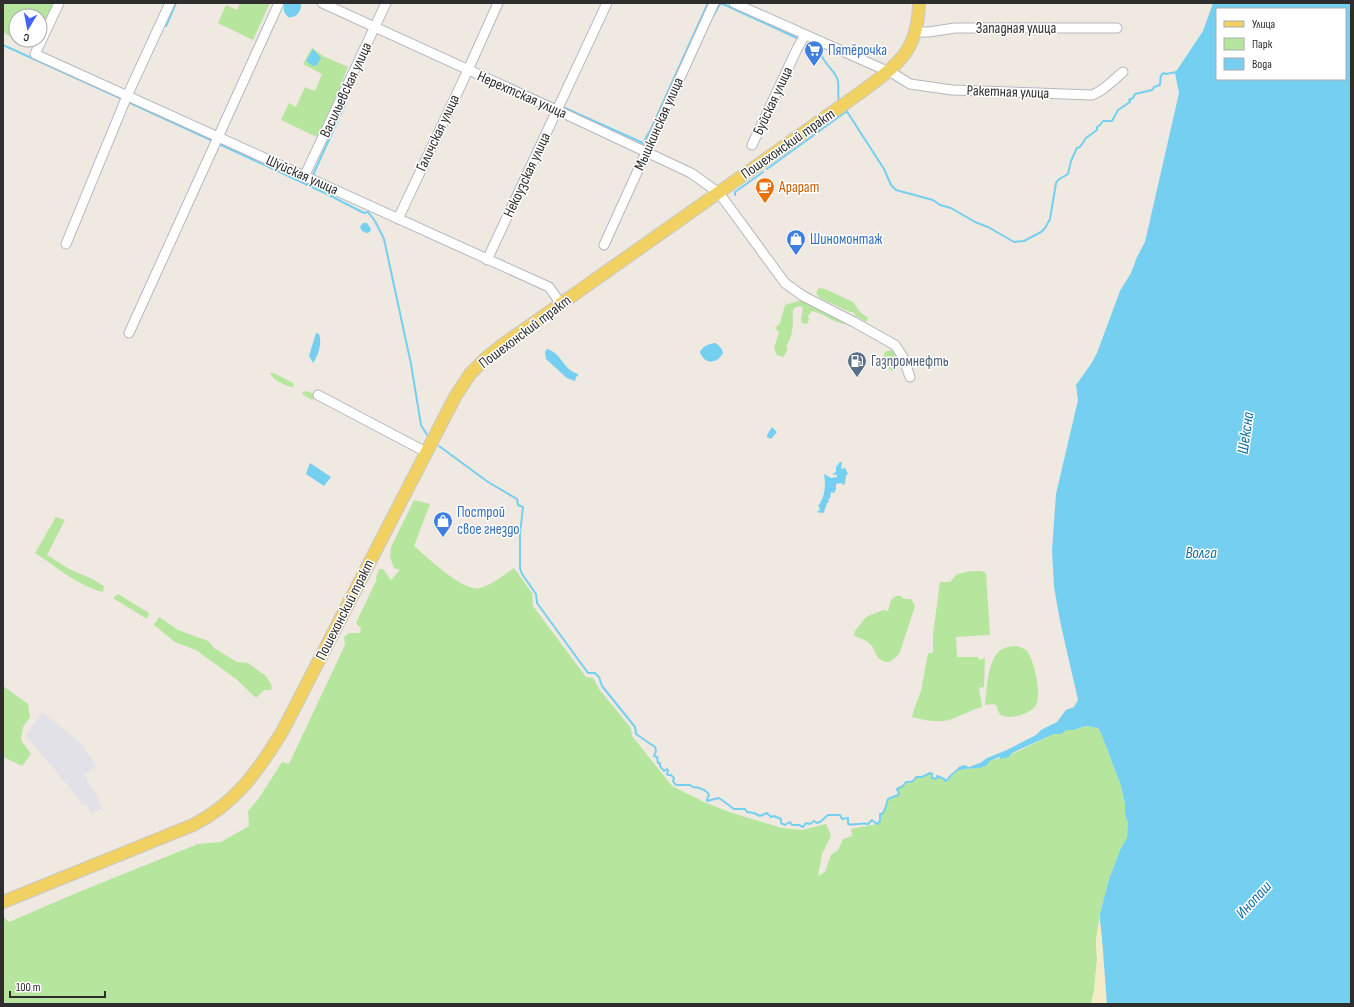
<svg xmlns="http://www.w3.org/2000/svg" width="1354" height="1007" viewBox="0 0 1354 1007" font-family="'Sofia Sans Condensed',sans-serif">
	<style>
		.industrial { fill: #e3e1e8 }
		.green { fill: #b6e59e }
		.sand { fill: #f3ecc5 }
		.water { fill: #75cff0; fill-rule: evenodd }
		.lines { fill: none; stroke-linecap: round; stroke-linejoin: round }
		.stream { stroke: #75cff0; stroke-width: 2 }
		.minor-casing { stroke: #b4b7c1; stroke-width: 11 }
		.major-casing { stroke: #c9c9c9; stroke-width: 14 }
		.minor { stroke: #fff; stroke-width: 9 }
		.major { stroke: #f2d163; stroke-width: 12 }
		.labels { text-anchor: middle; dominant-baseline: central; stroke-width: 3; stroke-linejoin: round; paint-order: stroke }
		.street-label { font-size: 15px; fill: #2e2e2e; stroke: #fff }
		.shop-label { font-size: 15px; fill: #366cbe; stroke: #fff; text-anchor: start }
		.food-label { font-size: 15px; fill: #c56008; stroke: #fff; text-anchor: start }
		.service-label { font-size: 15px; fill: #4e5e75; stroke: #fff; text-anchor: start }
		.water-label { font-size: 16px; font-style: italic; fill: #0d6fa3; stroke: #fff }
	</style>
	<rect width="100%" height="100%" fill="#efe9e1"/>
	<!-- industrial -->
	<path class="industrial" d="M 42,712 L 81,743 L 96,766 L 84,775 L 98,798 L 102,808 L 91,814 L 87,805 L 83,806 L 71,789 L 26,736 Z"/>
	<!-- green -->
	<path class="green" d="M 3,3 L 55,3 L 40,35 L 40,16 L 16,16 L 16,39 L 7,35 L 3,31 Z
		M 240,3 L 270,3 L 253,40 L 218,23 L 226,5 L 237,10 Z
		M 18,40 L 38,40 L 34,48 Z
		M 312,48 L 323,56 L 348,67 L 322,132 L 317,137 L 281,120 L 289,103 L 296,107 L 305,87 L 315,91 L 322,74 L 303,64 Z
		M 819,288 L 825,289 L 853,302 L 860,312 L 868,318 L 866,322 L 856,316 L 853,312 L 850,312 L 820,298 L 816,293 Z
		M 801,300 L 846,320 L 846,324 C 834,324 824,313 812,311 L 808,316 L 809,320 L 807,324 L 802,323 L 801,319 L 803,308 L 800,306 L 794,308 C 792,313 793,315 793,321 C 793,330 791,339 786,346 L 788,349 L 783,357 L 777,355 L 774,348 L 779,332 L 775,328 L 780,323 L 785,305 Z
		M 890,350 L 894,351 C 898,357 900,361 897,369 L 892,371 L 888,368 L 883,357 L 885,352 Z
		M 270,373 L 274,373 L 293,383 L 294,385 L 292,387 C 284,385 274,381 270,373 Z
		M 307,391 L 314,394 L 315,396 L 312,400 L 302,394 L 303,392 Z
		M 414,500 L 430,504 L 414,546 C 426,556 464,593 480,588 C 492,585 504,575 514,568 L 532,593 L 533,606 L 586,677 L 593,678 L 599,689 L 631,728 L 632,736 L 672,786 L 704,802 L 729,812 L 782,828 L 802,830 L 826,824 L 831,836 L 822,854 L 818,876 L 825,872 L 831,855 L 838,850 L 843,839 L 852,836 L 851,829 L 877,824 L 879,821 L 880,814 L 882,814 C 886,810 886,804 888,799 L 898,795 L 899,793 L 897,789 L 903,786 L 906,782 C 911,782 914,782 916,777 L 922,777 L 930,773 L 932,774 L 933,778 L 936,779 L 937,776 L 944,779 L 945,781 L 947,781 L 957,771 L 964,769 L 980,768 L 986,766 L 990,761 L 1010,755 L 1054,734 L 1061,734 L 1066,730 L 1073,730 L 1086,726 L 1098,728 L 1101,733 L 1121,786 L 1125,804 L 1125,814 L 1128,824 L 1128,830 L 1127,838 L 1121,848 L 1109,879 L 1100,914 L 1096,940 L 1097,960 L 1094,991 L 1091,1004 L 3,1004 L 3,917 L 4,917 L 9,922 L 81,891 L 198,844 L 221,842 L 249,826 L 248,811 L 259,798 L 282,762 L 289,764 L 345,645 L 344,637 L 349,633 L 360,633 L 361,628 L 356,623 L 377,579 L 376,577 L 379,569 L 383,569 L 391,580 L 400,570 L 394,568 L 390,557 L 391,547 Z
		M 56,517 L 65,520 L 47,555 L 69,569 L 90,578 L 104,586 L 103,592 C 78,586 57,567 35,553 Z
		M 971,571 L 981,571 L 986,573 L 990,635 L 956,637 L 957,657 L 978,657 L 979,660 L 985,658 L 984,687 L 979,688 L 982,707 C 971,710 962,715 952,719 C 940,724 925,720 912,717 L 914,709 L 921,691 L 928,653 L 933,653 L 933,634 L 940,582 L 950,582 L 957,574 Z
		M 118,594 L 149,613 L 147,619 L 113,598 Z
		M 896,596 L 901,596 L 904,599 L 911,599 L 915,606 L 900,652 C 894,661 885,667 877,656 C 875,653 874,648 871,645 C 867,640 860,638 854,636 L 855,631 L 866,617 L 883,610 L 888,611 L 891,600 Z
		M 159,617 L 178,630 L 208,641 L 214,648 L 237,662 L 248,663 L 266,676 L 272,686 L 271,690 L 264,690 L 256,698 L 236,679 L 196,650 L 175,642 L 154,625 Z
		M 1017,646 C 1020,647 1023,648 1026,650 C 1034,658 1042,694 1036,705 C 1034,710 1026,713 1021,715 C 1013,717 1008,718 1000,715 L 996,705 L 992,704 L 985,705 C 987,690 987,658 1002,649 C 1006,647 1012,646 1017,646 Z
		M 3,686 L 28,704 L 30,717 L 23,727 L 21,740 L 31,754 L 22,766 L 3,757 Z"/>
	<!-- sand -->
	<path class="sand" d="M 1100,921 L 1102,938 L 1107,1004 L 1091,1004 L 1094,991 L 1097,960 L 1096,940 Z"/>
	<!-- water -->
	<path class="water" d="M 284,3 L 301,3 C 302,11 296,19 288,17 L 284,12 Z
		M 1213,3 L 1351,3 L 1351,1004 L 1107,1004 L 1102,938 L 1100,921 L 1100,914 L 1109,879 L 1121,848 L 1127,838 L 1128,824 L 1125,814 L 1125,804 L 1121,786 L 1101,733 L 1098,728 L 1086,726 L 1073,730 L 1067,730 L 1061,734 L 1054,734 L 1014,752 L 1010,755 L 1009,757 L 1001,759 L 999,757 L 990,761 L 986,766 L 980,768 L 964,769 L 957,771 L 947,781 L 948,777 L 959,767 L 964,765 L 969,767 L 980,763 L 987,758 L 1007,750 L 1036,735 L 1041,730 L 1057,722 L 1066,710 L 1074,707 L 1078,700 L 1060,621 L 1054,587 L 1052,551 L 1056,494 L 1078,400 L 1076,385 L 1091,364 L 1097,353 L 1120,291 L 1131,273 L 1137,257 L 1145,242 L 1179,93 L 1175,73 L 1203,31 ZM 1217,9 L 1345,9 L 1345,79 L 1217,79 Z
		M 313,49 L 321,58 L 317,65 L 313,66 L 306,61 Z
		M 363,223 L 367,223 L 371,229 L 370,232 L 367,233 L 362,231 L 360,227 Z
		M 316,333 L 319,334 C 322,342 319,355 313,363 L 309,356 Z
		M 715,343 C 719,345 722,348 723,353 C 718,363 705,366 700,352 C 703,346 708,344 715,343 Z
		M 547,349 C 562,353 563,370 578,374 L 578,376 L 576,377 L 575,381 L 567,378 L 546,359 L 545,352 Z
		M 772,427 L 777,432 L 771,439 L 767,437 L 767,435 Z
		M 840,462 L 842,462 L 841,469 L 845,468 L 848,474 L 846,475 L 845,483 L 844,485 L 841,483 L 836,484 L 836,489 L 834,493 L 831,492 L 830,498 L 828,500 L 829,502 L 827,503 L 824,512 L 823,513 L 816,512 L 819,511 L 820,508 L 818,506 C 825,498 826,484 824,474 L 831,478 L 837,477 L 837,475 L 832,474 L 836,472 L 836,467 Z
		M 310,463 L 331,477 L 324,486 L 306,474 Z"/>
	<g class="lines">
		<!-- stream -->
		<path class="stream" d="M 712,18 L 720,4 L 723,4 L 799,39
			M 166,26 L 176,3
			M 804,43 L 815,52 L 821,54 C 825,65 834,70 837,78 C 840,85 837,94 839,101
			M 3,45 L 122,99
			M 128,102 L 213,141
			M 565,108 L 643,143 L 651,129 L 708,3
			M 846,110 L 884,169 L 891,185 L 896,190 L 933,200 L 940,205 L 951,208 L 975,222 L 988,227 L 1014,242 L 1024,241 L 1041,232 L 1045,228 L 1050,219 L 1056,183 L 1058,180 L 1068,174 L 1071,161 L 1077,148 L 1080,147 L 1086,138 L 1097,130 L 1097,127 L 1100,125 L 1103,121 L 1112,121 L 1118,110 L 1130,102 L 1130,101 L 1129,100 L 1133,98 L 1135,94 L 1152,90 L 1154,87 L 1160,85 C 1161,80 1159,75 1164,73 L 1166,74 L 1177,72
			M 219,144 L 327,194 L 364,213 L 368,212 L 375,221 L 384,239 L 411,364 L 421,425 L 429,438
			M 767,169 L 847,111
			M 314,177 L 313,175 L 346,102
			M 735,195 L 735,192 L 763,172
			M 439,446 L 488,482 L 517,499 L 518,505 L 523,507 L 520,534 L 520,568 L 522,574 L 536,594 L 537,603 L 588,673 L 595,673 L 599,677 L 602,686 L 635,727 L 636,734 L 655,747 L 656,751 L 654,756 L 657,757 L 658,763 L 660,763 L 660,766 L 664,771 L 667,769 L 668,771 L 667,774 L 668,775 L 671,775 L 674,778 L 673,781 L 676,785 L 690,785 L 693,787 C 698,787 707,790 709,795 L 707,799 L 707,801 L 719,798 L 734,809 L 745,809 L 747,812 L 754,813 L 760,816 L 767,813 L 771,817 L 774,816 L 781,819 L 781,823 L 785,825 L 790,822 L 792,825 L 799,825 L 803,827 L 806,823 L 810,824 L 814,821 L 817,823 L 820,822 L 828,815 L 840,815 L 842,819 L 848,818 L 848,824 C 855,826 861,822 868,824 L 872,820 L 877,824 L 880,821 L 880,814 L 882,814 C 886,810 886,804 888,799 L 898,795 L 899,793 L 897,789 L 903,786 L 906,782 C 911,782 914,782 916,777 L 922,777 L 930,773 L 932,774 L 932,778 L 936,779 L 937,776 L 944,779 L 945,781 L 948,779"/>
		<!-- minor casing -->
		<g class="minor-casing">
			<path id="minor" d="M 59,3 L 35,54 L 549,287 L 561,304
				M 322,3 L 563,113 L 691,173 L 719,193 L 785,283 L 803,296 L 854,322 L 895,345 L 903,357 L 910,377
				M 734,3 L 894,74 L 910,84 L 952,90 L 1092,95 C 1104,91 1113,80 1123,72
				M 916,32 L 929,32 L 955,28 L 1117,28
				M 752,145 L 797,49 L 805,35
				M 304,177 L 386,3
				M 398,219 L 468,70 L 498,3
				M 66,244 L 127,96 L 170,3
				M 604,245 L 714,3
				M 487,260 L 607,3
				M 129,333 L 279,3
				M 318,395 L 426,452"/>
		</g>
		<!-- major casing -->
		<g class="major-casing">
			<path id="major" d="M 3,902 L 193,825 C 235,804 258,771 282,732 L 455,397 L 470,374 L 486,358 L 501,346 L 864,90 C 899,63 918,51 919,3"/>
		</g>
		<!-- minor -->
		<use href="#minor" class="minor"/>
		<!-- major -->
		<use href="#major" class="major"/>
	</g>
	<!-- icons -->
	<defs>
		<g id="supermarket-pin" transform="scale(1)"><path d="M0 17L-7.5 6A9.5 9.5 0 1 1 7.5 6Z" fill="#3f7fe0" stroke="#fff"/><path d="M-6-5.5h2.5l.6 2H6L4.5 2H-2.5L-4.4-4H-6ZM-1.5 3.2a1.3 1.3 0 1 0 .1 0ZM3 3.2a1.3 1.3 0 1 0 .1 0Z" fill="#fff"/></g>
		<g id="cafe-pin" transform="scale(1)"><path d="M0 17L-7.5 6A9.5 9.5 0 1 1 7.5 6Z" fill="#e8710a" stroke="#fff"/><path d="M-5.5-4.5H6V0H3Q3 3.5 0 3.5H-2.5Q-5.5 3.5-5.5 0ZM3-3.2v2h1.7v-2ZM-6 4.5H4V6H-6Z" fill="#fff"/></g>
		<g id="shop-pin" transform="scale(1)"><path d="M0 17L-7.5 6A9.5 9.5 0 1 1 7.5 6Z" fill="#3f7fe0" stroke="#fff"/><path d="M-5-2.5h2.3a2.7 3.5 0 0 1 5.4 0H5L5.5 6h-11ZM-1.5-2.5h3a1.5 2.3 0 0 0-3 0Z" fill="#fff"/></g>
		<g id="fuel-pin" transform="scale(1)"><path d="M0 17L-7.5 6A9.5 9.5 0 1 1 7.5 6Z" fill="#5c6f8a" stroke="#fff"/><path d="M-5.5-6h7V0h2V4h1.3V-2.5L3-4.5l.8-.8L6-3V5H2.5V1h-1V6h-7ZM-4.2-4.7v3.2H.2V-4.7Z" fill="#fff"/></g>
	</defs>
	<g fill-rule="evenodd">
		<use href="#supermarket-pin" x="814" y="50"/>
		<use href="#cafe-pin" x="765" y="187"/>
		<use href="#shop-pin" x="796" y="239"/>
		<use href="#fuel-pin" x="857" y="361"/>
		<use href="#shop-pin" x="443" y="521"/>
	</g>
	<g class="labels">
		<!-- street labels -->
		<g class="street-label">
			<text x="1016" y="28">Западная улица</text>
			<text transform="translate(346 90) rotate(-65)">Васильевская улица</text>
			<text transform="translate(1008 92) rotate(2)">Ракетная улица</text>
			<text transform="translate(522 95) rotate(24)">Нерехтская улица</text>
			<text transform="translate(773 101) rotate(-65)">Буйская улица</text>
			<text transform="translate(659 124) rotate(-66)">Мышкинская улица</text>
			<text transform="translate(438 133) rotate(-65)">Галичская улица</text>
			<text transform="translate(788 144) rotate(-35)">Пошехонский тракт</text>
			<text transform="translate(302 175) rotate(24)">Шуйская улица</text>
			<text transform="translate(527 175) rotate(-65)">Некоузская улица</text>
			<text transform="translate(525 332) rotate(-37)">Пошехонский тракт</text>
			<text transform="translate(345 610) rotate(-63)">Пошехонский тракт</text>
		</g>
		<!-- shop labels -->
		<g class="shop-label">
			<text x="828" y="50">Пятёрочка</text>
			<text x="810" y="239">Шиномонтаж</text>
			<text x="457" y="512">Построй<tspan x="457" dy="17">свое гнездо</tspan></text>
		</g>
		<!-- food labels -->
		<g class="food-label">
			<text x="779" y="187">Арарат</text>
		</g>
		<!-- service labels -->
		<g class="service-label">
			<text x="871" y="361">Газпромнефть</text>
		</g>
		<!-- water labels -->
		<g class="water-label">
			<text transform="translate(1246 433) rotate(-82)">Шексна</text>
			<text x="1201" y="553">Волга</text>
			<text transform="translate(1254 900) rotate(-47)">Инопаш</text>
		</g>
	</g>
	<!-- border -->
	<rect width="1354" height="1007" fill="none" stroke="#2e2e2e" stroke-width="8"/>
	<!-- legend -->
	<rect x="1216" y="8" width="130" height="72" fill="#ffffff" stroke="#ababab"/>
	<rect x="1224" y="21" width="20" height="6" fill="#f2d163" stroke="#ababab"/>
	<text x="1252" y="28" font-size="12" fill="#2e2e2e">Улица</text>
	<rect x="1224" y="38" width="20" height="12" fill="#b6e59e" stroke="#ababab"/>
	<text x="1252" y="48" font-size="12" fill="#2e2e2e">Парк</text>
	<rect x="1224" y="58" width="20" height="12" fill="#75cff0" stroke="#ababab"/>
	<text x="1252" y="68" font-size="12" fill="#2e2e2e">Вода</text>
	<!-- north arrow -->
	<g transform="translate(28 28) rotate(190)"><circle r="19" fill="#ffffff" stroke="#ababab"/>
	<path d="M0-3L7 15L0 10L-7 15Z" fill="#4264fb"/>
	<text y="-6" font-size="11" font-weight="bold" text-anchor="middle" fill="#2e2e2e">С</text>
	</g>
	<!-- scale -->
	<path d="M10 991v6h95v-6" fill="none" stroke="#2e2e2e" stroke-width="2"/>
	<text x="16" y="991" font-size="12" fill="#2e2e2e" stroke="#ffffff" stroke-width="3" paint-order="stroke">100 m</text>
</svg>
